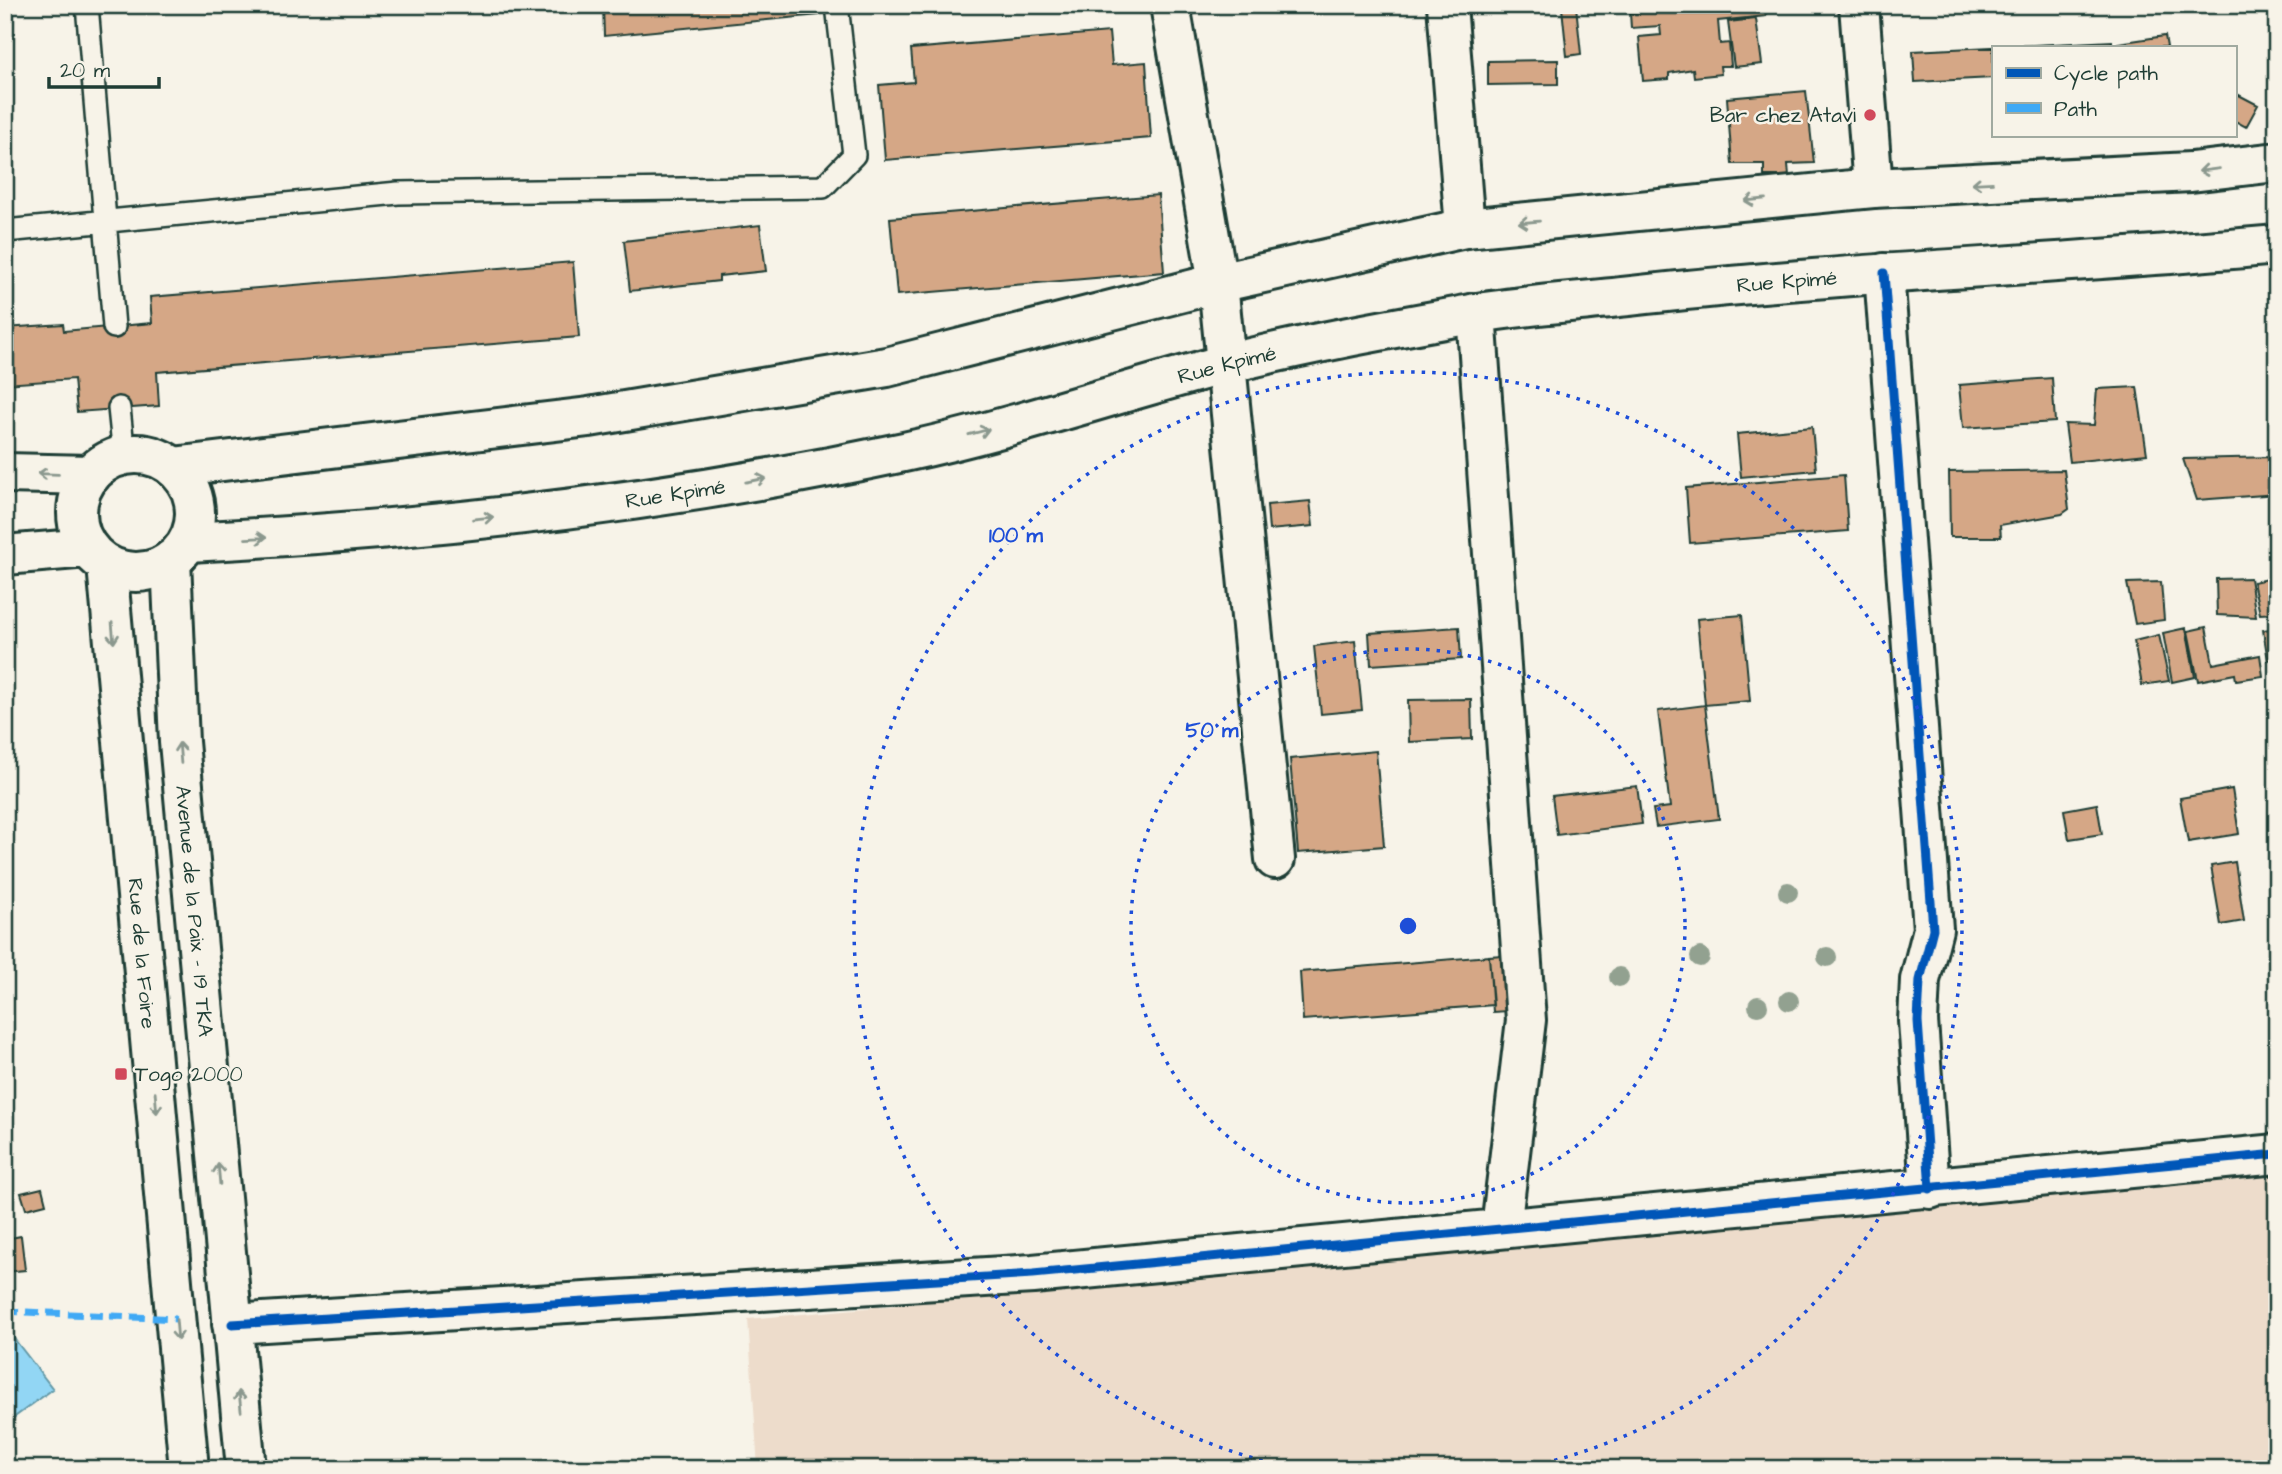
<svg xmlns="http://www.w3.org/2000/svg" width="2282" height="1474" viewBox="0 0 2282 1474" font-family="'Architects Daughter',sans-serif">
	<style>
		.built { fill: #eddccb }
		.water { fill: #92d6f4; stroke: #6499a7; stroke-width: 2 }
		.building { fill: #d5a786; stroke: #1f3d34; stroke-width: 2 }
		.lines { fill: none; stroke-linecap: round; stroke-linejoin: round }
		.service-casing { stroke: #1f3d34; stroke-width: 26 }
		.minor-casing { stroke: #1f3d34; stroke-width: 44 }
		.secondary-casing { stroke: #1f3d34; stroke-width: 44 }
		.service { stroke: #f7f3e8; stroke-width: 21 }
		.minor { stroke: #f7f3e8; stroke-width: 38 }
		.secondary { stroke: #f7f3e8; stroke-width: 38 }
		.quiet { stroke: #3fa9f5; stroke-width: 7; stroke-dasharray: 14 7; stroke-linecap: butt }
		.cycleway-casing { stroke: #f7f3e8; stroke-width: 13 }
		.cycleway { stroke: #0057b8; stroke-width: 9 }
		.tree { fill: #92a190 }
		.oneway { stroke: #8b988e }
		.ring { fill: none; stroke: #1d4ed8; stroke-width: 3.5; stroke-dasharray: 3.5 7 }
		.poi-dot { fill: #d1495b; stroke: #f7f3e8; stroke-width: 2.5 }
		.labels { text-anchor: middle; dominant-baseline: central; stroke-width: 5; stroke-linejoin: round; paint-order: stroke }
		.poi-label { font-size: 21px; fill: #1f3d34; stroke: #f7f3e8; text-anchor: end }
		.street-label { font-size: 21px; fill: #1f3d34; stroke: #f7f3e8 }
		.centre { fill: #1d4ed8; stroke: #f7f3e8; stroke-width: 3.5 }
		.ring-label { font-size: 21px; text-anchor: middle; font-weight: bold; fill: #1d4ed8; stroke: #f7f3e8; stroke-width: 5; stroke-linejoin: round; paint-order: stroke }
	</style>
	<rect width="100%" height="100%" fill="#f7f3e8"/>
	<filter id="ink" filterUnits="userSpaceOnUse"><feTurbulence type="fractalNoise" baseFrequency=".0143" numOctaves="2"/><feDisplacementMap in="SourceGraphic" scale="14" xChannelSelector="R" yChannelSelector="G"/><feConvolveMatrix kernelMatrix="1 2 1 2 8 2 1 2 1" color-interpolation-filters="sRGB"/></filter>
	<g filter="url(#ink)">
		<!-- built -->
		<path class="built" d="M 2277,1176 L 2277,1469 L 758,1469 L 748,1319 Z"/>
		<!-- water -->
		<path class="water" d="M 5,1327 L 53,1389 L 5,1424 Z"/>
		<!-- building -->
		<path class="building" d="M 265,5 L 311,5 L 265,10 Z
			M 603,5 L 818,5 L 819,15 L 604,36 Z
			M 1654,5 L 1765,5 L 1766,16 L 1718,21 L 1720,44 L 1729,43 L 1731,66 L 1720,66 L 1721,74 L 1694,77 L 1693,69 L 1669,73 L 1669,79 L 1643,81 L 1639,37 L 1661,35 L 1660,26 L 1631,28 L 1630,13 L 1654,11 Z
			M 1576,6 L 1581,54 L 1567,56 L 1562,8 Z
			M 1756,19 L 1762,64 L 1734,67 L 1728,22 Z
			M 1109,32 L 1112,65 L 1146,62 L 1151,138 L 885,160 L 879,85 L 914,82 L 911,49 Z
			M 2165,36 L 2167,47 L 2119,47 L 2118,43 Z
			M 2112,41 L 2112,47 L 1993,47 L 1993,78 L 1915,82 L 1913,51 Z
			M 1558,60 L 1558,84 L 1488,85 L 1488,61 Z
			M 1806,91 L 1814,163 L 1788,164 L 1789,176 L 1764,176 L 1764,164 L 1732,164 L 1727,98 Z
			M 2235,93 L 2258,105 L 2246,127 L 2235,121 Z
			M 1158,195 L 1164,272 L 897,295 L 890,218 Z
			M 760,225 L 766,271 L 719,276 L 719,281 L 630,291 L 624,241 Z
			M 573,262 L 579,337 L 157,372 L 159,406 L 77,412 L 74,379 L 5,384 L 5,328 L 63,324 L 64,331 L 152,323 L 150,297 Z
			M 2052,378 L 2055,422 L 1963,428 L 1959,385 Z
			M 2137,387 L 2147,454 L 2070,462 L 2065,424 L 2094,425 L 2097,389 Z
			M 1812,427 L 1816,470 L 1741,477 L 1737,434 Z
			M 2277,457 L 2277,494 L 2197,500 L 2183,459 Z
			M 2064,470 L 2069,509 L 2062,514 L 2000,525 L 2001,537 L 1950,537 L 1949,472 Z
			M 1844,475 L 1848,531 L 1690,543 L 1686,488 Z
			M 1310,501 L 1313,526 L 1269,530 L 1267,505 Z
			M 2277,577 L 2277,613 L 2260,614 L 2253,582 Z
			M 2250,578 L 2256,617 L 2217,615 L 2216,579 Z
			M 2161,582 L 2164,620 L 2135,624 L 2127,583 Z
			M 1742,615 L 1750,701 L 1705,705 L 1697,619 Z
			M 1459,627 L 1461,659 L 1371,665 L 1369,633 Z
			M 2206,627 L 2213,664 L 2260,655 L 2263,676 L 2236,680 L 2235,674 L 2198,681 L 2188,631 Z
			M 2186,628 L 2195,677 L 2172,682 L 2163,633 Z
			M 2277,628 L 2277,658 L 2268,660 L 2263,630 Z
			M 2159,635 L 2169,681 L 2142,685 L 2134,641 Z
			M 1355,641 L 1362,710 L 1321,714 L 1314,646 Z
			M 1471,699 L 1472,739 L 1409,742 L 1408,700 Z
			M 1705,705 L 1719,819 L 1656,827 L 1653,809 L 1670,807 L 1658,711 Z
			M 1376,751 L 1384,846 L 1298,853 L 1290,759 Z
			M 1637,786 L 1642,824 L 1557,835 L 1552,796 Z
			M 2232,789 L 2239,834 L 2188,842 L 2180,798 Z
			M 2097,804 L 2102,834 L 2069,839 L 2064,810 Z
			M 2235,862 L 2244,921 L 2221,925 L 2211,866 Z
			M 1517,954 L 1522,1010 L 1493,1012 L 1489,956 Z
			M 1489,956 L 1493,1005 L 1303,1020 L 1300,972 Z
			M 42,1188 L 46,1204 L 26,1209 L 21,1193 Z
			M 21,1236 L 25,1270 L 5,1272 L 5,1239 Z"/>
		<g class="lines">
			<!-- service casing -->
			<g class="service-casing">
				<path id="service" d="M 87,5 L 114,327
					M 5,231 L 398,193 L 823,187 L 854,155 L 837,5
					M 119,408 L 124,456"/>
			</g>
			<!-- minor casing -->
			<g class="minor-casing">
				<path id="minor" d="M 1170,5 L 1218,283 L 1275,859
					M 1447,5 L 1465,228
					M 1859,5 L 1873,188
					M 1884,273 L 1933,929 L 1920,980 L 1918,1021 L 1930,1189
					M 1476,313 L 1526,1020 L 1501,1228
					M 232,1324 L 1033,1274 L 2277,1154"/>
			</g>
			<!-- secondary casing -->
			<g class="secondary-casing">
				<g id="secondary">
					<circle cx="136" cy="513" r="59"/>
					<path d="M 173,467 L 589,417 L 887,367 L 1218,283 L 1465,228 L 1873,188 L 2191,172 L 2277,162"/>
					<path d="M 5,473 L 91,475"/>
					<path id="s1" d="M 188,542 C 428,530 669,502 904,452 C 1011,429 1116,393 1222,365 C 1304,344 1389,329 1472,314 C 1524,305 1578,302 1630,296 C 1845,272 2061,265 2277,245"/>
					<path d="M 5,555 L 88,548"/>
					<path id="s2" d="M 171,560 L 179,742 L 246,1469"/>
					<path id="s3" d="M 107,565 L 189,1469"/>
				</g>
			</g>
			<!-- service -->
			<use href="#service" class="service"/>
			<!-- minor -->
			<use href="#minor" class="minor"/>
			<!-- secondary -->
			<use href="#secondary" class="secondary"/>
			<!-- quiet -->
			<path class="quiet" d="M 5,1311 L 176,1319"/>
			<!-- cycleway casing -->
			<g class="cycleway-casing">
				<path id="cycleway" d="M 1884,273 L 1933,929 L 1920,980 L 1918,1021 L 1930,1189
					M 232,1324 L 1033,1274 L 2277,1154"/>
			</g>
			<!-- cycleway -->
			<use href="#cycleway" class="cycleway"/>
		</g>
		<!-- trees -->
		<g class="tree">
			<circle cx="1788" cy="892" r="10"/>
			<circle cx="1700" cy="957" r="10"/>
			<circle cx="1827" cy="957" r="10"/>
			<circle cx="1619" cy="977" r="10"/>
			<circle cx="1789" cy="1001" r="10"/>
			<circle cx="1758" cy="1006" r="10"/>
		</g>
		<!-- one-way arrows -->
		<defs><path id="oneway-shaft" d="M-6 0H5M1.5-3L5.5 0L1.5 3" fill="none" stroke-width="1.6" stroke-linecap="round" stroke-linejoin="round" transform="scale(1.75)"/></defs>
		<g class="oneway">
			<use href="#oneway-shaft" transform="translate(2209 170) rotate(173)"/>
			<use href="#oneway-shaft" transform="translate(1982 183) rotate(177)"/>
			<use href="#oneway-shaft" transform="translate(1755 200) rotate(174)"/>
			<use href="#oneway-shaft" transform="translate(1529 222) rotate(175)"/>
			<use href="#oneway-shaft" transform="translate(979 432) rotate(-15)"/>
			<use href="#oneway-shaft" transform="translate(48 474) rotate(-178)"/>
			<use href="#oneway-shaft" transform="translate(756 480) rotate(-11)"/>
			<use href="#oneway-shaft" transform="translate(483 518) rotate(-6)"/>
			<use href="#oneway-shaft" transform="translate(256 538) rotate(-3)"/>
			<use href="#oneway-shaft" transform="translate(113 633) rotate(85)"/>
			<use href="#oneway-shaft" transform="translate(180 753) rotate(-95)"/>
			<use href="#oneway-shaft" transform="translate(156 1103) rotate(85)"/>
			<use href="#oneway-shaft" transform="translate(219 1174) rotate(-95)"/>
			<use href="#oneway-shaft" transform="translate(177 1330) rotate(85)"/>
			<use href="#oneway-shaft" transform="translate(240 1401) rotate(-96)"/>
		</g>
	</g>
	<!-- distance rings -->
	<g class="ring">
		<circle cx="1408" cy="926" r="277"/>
		<path d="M1293 1468A554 554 0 1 1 1523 1468"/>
	</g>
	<!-- markers -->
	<g class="poi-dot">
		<circle cx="1870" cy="115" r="7"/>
		<rect x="114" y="1067" width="14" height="14" rx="3.5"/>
	</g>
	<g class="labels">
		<!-- poi labels -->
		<g class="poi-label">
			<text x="1856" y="115">Bar chez Atavi</text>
			<text x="135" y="1074" text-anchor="start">Togo 2000</text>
		</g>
		<!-- street labels -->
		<g class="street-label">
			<text stroke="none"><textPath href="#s1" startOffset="1624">Rue Kpimé</textPath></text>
			<text stroke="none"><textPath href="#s1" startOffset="1057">Rue Kpimé</textPath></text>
			<text stroke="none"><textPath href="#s1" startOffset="490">Rue Kpimé</textPath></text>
			<text stroke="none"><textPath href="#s2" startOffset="352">Avenue de la Paix - 19 TKA</textPath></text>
			<text stroke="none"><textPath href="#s3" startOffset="390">Rue de la Foire</textPath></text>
		</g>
	</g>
	<circle cx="1408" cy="926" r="10" class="centre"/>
	<g class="ring-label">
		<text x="1016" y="542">100 m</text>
		<text x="1212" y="737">50 m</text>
	</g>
	<!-- margin -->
	<rect width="2282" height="1474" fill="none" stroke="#f7f3e8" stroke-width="28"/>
	<rect x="14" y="14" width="2254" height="1446" fill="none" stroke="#1f3d34" stroke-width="2.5" filter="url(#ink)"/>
	<!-- legend -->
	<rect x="1992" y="46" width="245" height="91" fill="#f7f3e8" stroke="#a1aaa0" stroke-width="2"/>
	<rect x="2006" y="68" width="35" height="10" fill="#0057b8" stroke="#a1aaa0" stroke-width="2"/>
	<text x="2054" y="80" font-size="21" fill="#1f3d34">Cycle path</text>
	<rect x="2006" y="103" width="35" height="10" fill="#3fa9f5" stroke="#a1aaa0" stroke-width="2"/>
	<text x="2054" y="116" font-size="21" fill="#1f3d34">Path</text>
	<!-- scale -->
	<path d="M49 77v10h110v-10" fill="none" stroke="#1f3d34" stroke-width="3.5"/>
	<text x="60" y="77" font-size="21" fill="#1f3d34" stroke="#f7f3e8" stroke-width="5" paint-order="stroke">20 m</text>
</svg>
